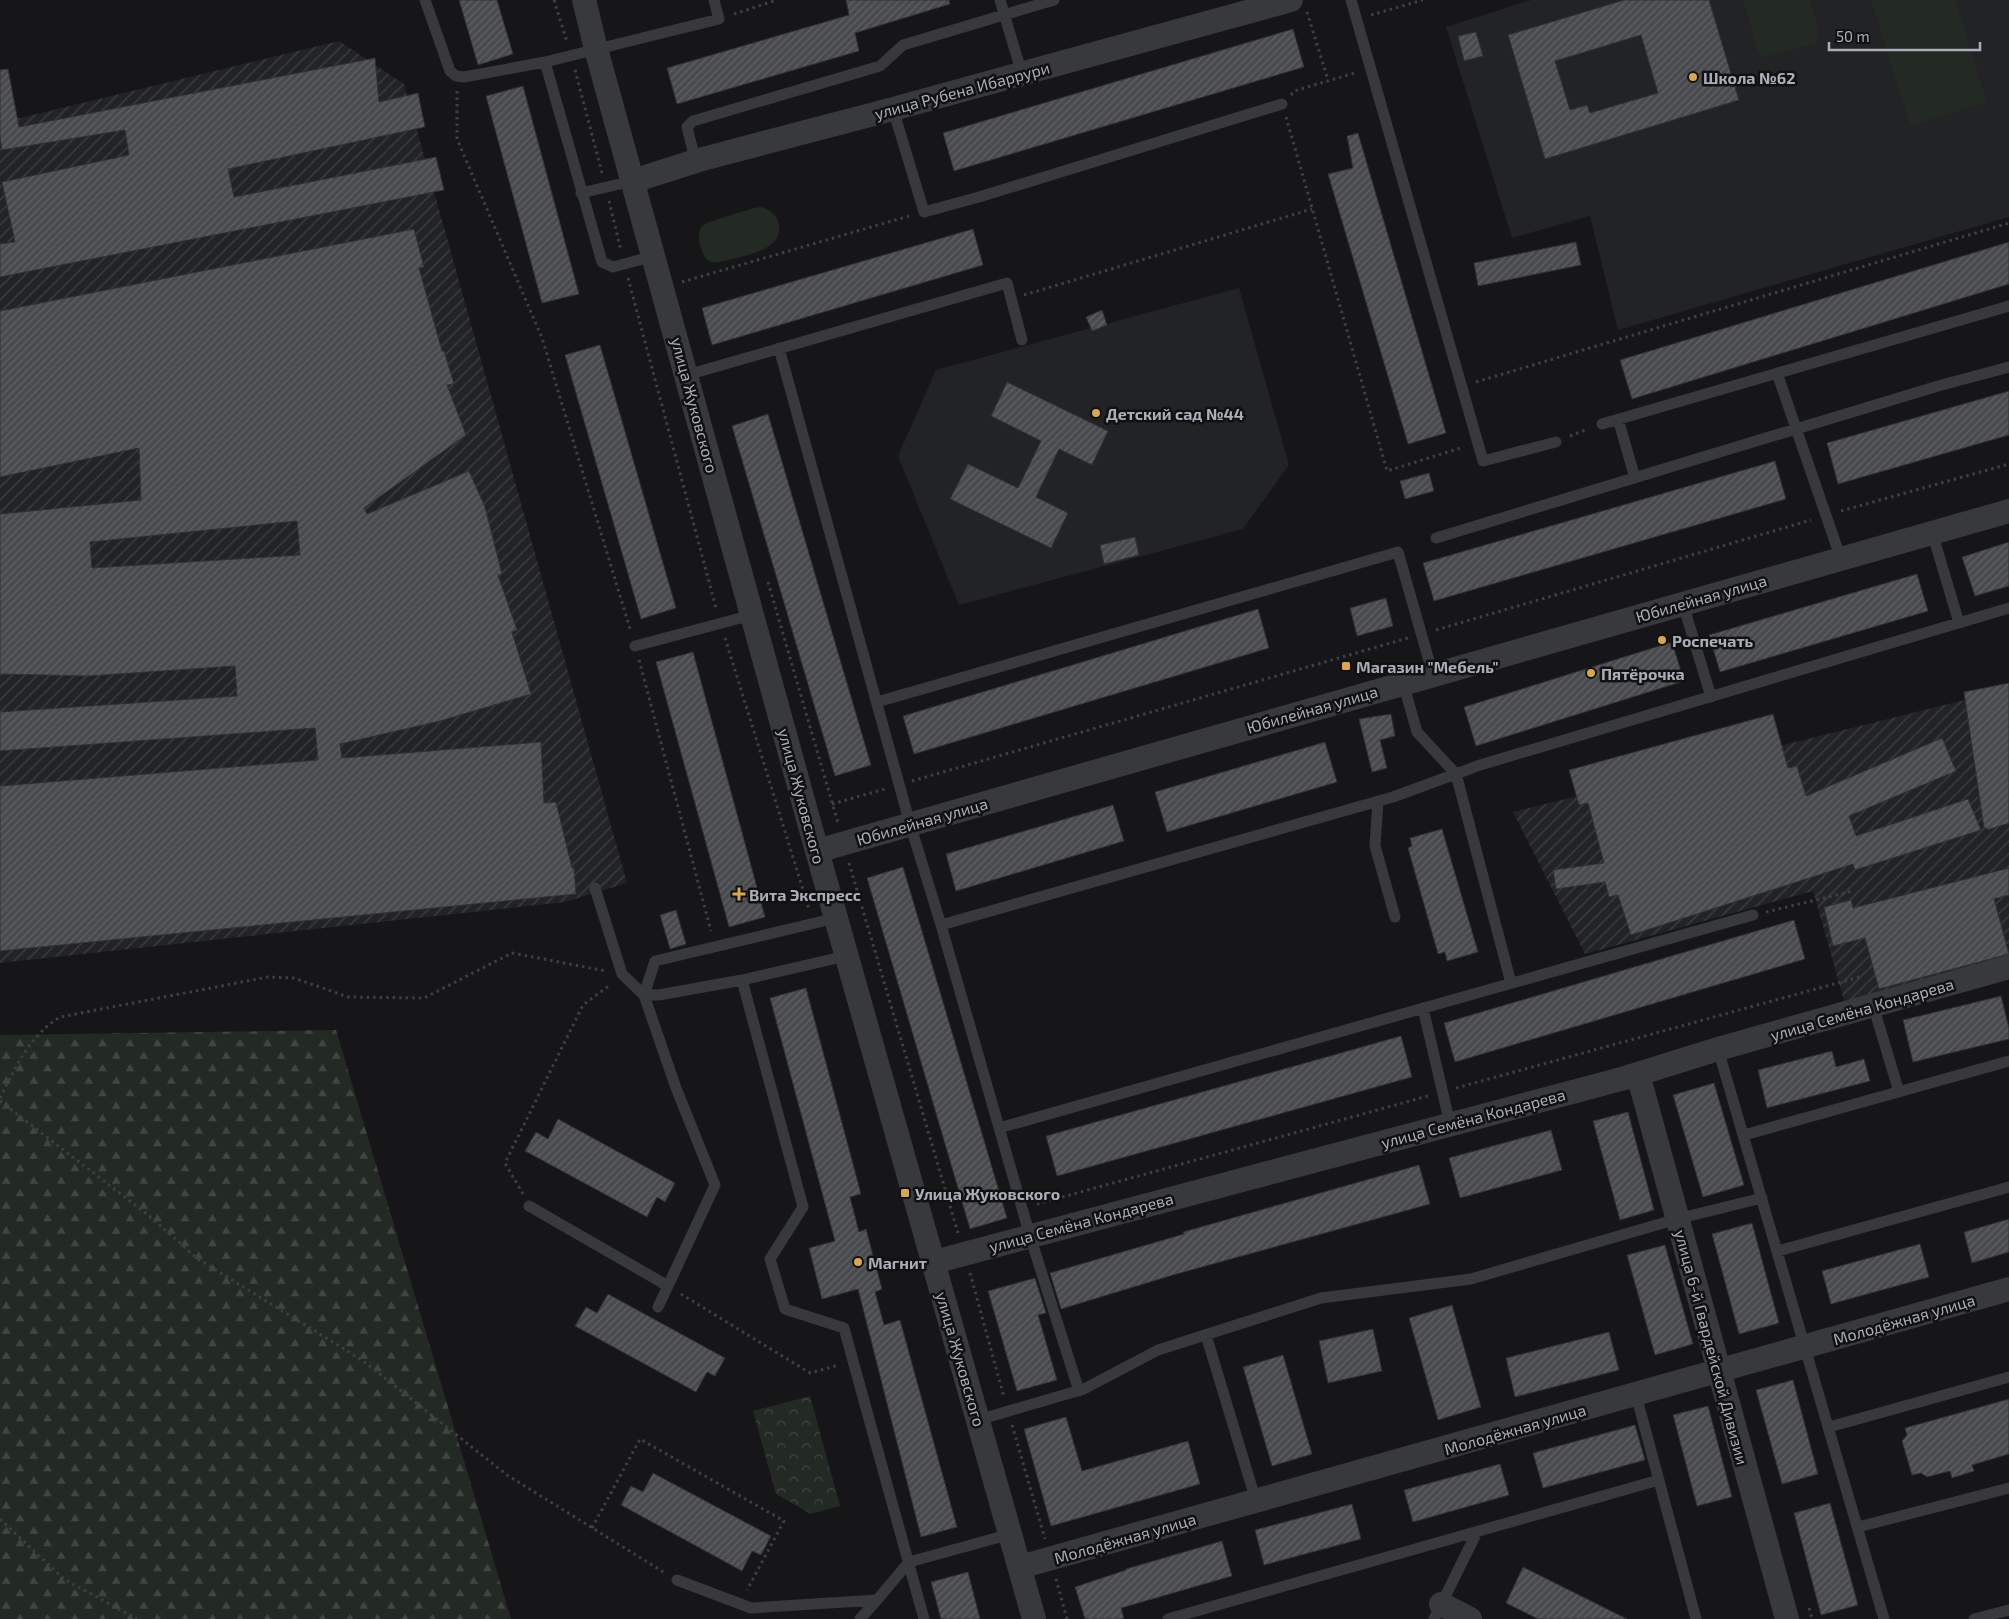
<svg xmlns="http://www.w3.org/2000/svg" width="2009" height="1619" viewBox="0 0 2009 1619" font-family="'Exo 2',sans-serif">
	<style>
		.built { fill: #222325 }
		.industrial { fill: url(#industrial-furrows) }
		.grass { fill: #232a24 }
		.forest { fill: url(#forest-firs) }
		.park { fill: url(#park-crowns) }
		.building { fill: url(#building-hatch); stroke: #313134; fill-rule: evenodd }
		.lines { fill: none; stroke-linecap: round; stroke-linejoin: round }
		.path { stroke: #3e4043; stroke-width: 3; stroke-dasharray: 2.5 4; stroke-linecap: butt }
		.lane { stroke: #38393c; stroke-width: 11 }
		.street { stroke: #38393c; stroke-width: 24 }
		.poi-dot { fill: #dba74b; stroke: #111113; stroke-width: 2 }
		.labels { text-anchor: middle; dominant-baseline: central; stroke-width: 5; stroke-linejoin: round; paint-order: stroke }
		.poi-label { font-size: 16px; font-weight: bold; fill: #aaaeb6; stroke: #111113; text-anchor: start }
		.street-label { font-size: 16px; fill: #aaaeb6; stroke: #111113 }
	</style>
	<defs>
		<pattern id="industrial-furrows" width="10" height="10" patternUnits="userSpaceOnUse" patternTransform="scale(1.25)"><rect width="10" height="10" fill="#222325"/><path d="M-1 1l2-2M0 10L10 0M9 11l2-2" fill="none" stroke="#3f4042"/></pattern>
		<pattern id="forest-firs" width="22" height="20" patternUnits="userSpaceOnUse" patternTransform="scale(1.25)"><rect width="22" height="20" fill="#232a24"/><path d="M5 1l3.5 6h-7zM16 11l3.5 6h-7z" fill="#404642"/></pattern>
		<pattern id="park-crowns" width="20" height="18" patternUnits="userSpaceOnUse" patternTransform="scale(1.25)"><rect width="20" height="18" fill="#232a24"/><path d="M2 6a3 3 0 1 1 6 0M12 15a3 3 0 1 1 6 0" fill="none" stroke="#404642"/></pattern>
		<pattern id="building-hatch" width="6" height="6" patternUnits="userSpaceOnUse" patternTransform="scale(1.25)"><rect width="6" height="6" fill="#484a4d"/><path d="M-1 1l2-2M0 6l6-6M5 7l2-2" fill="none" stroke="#606264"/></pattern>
	</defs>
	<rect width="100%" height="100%" fill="#161618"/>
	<!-- built -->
	<path class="built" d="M 1531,0 L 2009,0 L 2009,217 L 1618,330 L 1590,216 L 1512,238 L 1446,27 Z
		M 1239,288 L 1289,465 L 1243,529 L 959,605 L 898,456 L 936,370 Z"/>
	<!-- industrial -->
	<path class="industrial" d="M 339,41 L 404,84 L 627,883 L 565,902 L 0,963 L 0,78 L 16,119 Z
		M 2009,689 L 2009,958 L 1845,1004 L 1813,891 L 1585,954 L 1513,812 Z"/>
	<!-- grass -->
	<path class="grass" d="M 1743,0 L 1810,0 L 1820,34 L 1815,44 L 1765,57 L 1759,53 Z
		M 1871,0 L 1955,0 L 1987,102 L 1911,126 Z
		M 761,207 C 770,210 778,215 779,225 C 784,252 738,257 719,262 C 717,262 714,263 711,262 C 701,258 695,235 702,226 C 703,226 708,222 709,222 L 754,208 Z"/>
	<!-- forest -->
	<path class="forest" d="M 336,1030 L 511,1619 L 0,1619 L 0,1035 Z"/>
	<!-- park -->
	<path class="park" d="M 810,1396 L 840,1506 L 811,1514 L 776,1494 L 753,1411 Z"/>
	<!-- building -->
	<path class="building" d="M 459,0 L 497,0 L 513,54 L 478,65 Z
		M 846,0 L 949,0 L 950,4 L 855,33 L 859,51 L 677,104 L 667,68 L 849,15 Z
		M 1624,0 L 1709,0 L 1739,100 L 1545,159 L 1508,35 ZM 1641,35 L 1658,93 L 1590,113 L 1587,105 L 1570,110 L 1555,61 Z
		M 1293,29 L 1304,67 L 954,171 L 943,133 Z
		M 1476,32 L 1483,56 L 1464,61 L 1458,36 Z
		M 375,58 L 379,102 L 418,93 L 425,127 L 228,169 L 234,197 L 436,157 L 444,190 L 0,277 L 0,244 L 15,242 L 2,182 L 129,155 L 125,130 L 2,150 L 0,138 L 0,70 L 8,69 L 19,127 Z
		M 523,86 L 579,294 L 542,303 L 486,96 Z
		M 1358,133 L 1446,433 L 1408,444 L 1328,174 L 1353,168 L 1347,136 Z
		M 414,229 L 424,267 L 419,268 L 442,351 L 444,351 L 454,384 L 447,385 L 466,435 L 364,508 L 367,514 L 469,471 L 485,507 L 502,574 L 498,575 L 517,630 L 512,632 L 531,694 L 440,721 L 340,744 L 342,758 L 541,742 L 544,803 L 556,802 L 572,868 L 574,868 L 576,894 L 0,951 L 0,786 L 318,760 L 315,728 L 0,751 L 0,712 L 237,696 L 235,666 L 88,676 L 0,674 L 0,514 L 141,500 L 139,448 L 0,477 L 0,311 ZM 297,521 L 300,555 L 92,568 L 90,542 Z
		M 973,229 L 983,265 L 712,345 L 702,308 Z
		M 1576,242 L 1581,265 L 1478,286 L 1474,263 Z
		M 2009,242 L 2009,284 L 1632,399 L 1620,360 Z
		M 1102,310 L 1107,325 L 1092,331 L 1086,317 Z
		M 600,345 L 676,608 L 641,619 L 565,355 Z
		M 1007,382 L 1108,431 L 1092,465 L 1059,449 L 1036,497 L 1068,513 L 1051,548 L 950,499 L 968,464 L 1018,488 L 1041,441 L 991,416 Z
		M 2009,391 L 2009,435 L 1838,484 L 1827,443 Z
		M 768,414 L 871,765 L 835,776 L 732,426 Z
		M 1775,461 L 1786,499 L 1434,601 L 1423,563 Z
		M 1429,473 L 1434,491 L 1405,499 L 1400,481 Z
		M 1135,537 L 1139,555 L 1104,564 L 1100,545 Z
		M 2009,542 L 2009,586 L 1975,596 L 1962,557 Z
		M 1917,574 L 1928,611 L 1720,672 L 1709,635 Z
		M 1386,598 L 1393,626 L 1357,636 L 1350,608 Z
		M 1258,609 L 1269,648 L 914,754 L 903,716 Z
		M 1672,642 L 1684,681 L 1476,746 L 1464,707 Z
		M 693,652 L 765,917 L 729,927 L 656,662 Z
		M 2009,683 L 2009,823 L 1987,830 L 1987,828 L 1984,828 L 1964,692 Z
		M 1391,714 L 1395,736 L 1380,740 L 1387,768 L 1372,772 L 1359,719 Z
		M 1773,714 L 1788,768 L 1797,766 L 1806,796 L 1942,738 L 1956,771 L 1849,816 L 1856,836 L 1968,799 L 1981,830 L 1855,870 L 1853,864 L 1631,935 L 1618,895 L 1609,897 L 1605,882 L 1556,889 L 1553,870 L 1604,863 L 1588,803 L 1579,805 L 1569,770 Z
		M 1325,742 L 1337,782 L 1167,832 L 1155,792 Z
		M 1113,805 L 1124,841 L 956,891 L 946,854 Z
		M 1442,829 L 1478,952 L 1447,961 L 1445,952 L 1438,954 L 1408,848 L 1412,846 L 1410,838 Z
		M 903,867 L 1007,1218 L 970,1229 L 867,878 Z
		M 2009,868 L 2009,895 L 1994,899 L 2009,954 L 1879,989 L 1865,938 L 1833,946 L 1824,907 L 1851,900 L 1853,908 Z
		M 676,910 L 686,944 L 670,949 L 660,915 Z
		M 1794,920 L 1805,959 L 1455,1062 L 1444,1023 Z
		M 806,988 L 861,1194 L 850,1197 L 859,1232 L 866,1229 L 882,1289 L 875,1292 L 884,1325 L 900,1320 L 957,1527 L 921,1537 L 858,1289 L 822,1299 L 809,1248 L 835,1241 L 770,998 Z
		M 2001,996 L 2009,1028 L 2009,1039 L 1913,1062 L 1903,1020 Z
		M 1401,1036 L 1412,1077 L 1057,1176 L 1046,1136 Z
		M 1832,1051 L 1836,1067 L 1864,1059 L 1870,1081 L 1767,1108 L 1758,1070 Z
		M 1714,1083 L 1744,1185 L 1703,1197 L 1673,1095 Z
		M 1628,1112 L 1654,1210 L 1620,1220 L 1593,1121 Z
		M 558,1119 L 675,1183 L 665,1202 L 657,1197 L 647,1217 L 525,1151 L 536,1132 L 548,1139 Z
		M 1551,1130 L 1562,1170 L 1460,1198 L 1449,1158 Z
		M 1419,1165 L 1430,1204 L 1173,1275 L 1061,1309 L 1050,1273 L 1184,1234 L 1183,1232 Z
		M 2009,1219 L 2009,1252 L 1972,1263 L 1964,1232 Z
		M 1752,1223 L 1779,1323 L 1739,1334 L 1712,1234 Z
		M 1920,1244 L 1929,1277 L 1831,1304 L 1822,1271 Z
		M 1665,1245 L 1693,1344 L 1655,1355 L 1627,1255 Z
		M 1035,1278 L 1046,1313 L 1038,1315 L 1057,1380 L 1017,1391 L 988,1291 Z
		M 608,1294 L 725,1358 L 715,1376 L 707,1372 L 696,1392 L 575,1326 L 586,1307 L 597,1313 Z
		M 1452,1305 L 1481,1407 L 1438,1420 L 1409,1318 Z
		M 1373,1329 L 1382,1371 L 1328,1383 L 1319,1341 Z
		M 1609,1332 L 1619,1370 L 1515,1397 L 1506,1358 Z
		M 1283,1355 L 1312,1454 L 1272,1466 L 1243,1367 Z
		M 1793,1380 L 1818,1474 L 1782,1484 L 1756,1390 Z
		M 2009,1399 L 2009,1454 L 1972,1465 L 1974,1471 L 1952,1478 L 1950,1471 L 1927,1477 L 1921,1473 L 1912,1475 L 1902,1441 L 1907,1435 L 1905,1428 Z
		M 1708,1406 L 1732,1497 L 1697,1506 L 1673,1415 Z
		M 1066,1417 L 1082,1471 L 1188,1441 L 1200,1484 L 1051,1526 L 1024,1429 Z
		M 1635,1425 L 1645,1460 L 1543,1488 L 1533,1453 Z
		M 1500,1464 L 1509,1495 L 1413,1522 L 1404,1490 Z
		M 653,1473 L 771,1536 L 761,1555 L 752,1551 L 742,1571 L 621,1505 L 631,1486 L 643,1492 Z
		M 1830,1503 L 1858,1605 L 1821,1615 L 1794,1513 Z
		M 1352,1504 L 1361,1539 L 1264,1565 L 1255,1530 Z
		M 1222,1541 L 1232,1576 L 1121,1608 L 1124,1619 L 1085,1619 L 1075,1587 L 1126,1570 L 1126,1569 Z
		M 1523,1567 L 1627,1619 L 1538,1619 L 1506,1603 Z
		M 968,1572 L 980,1619 L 941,1619 L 931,1582 Z"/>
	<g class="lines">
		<!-- path -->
		<path class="path" d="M 554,0 L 567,42
			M 1307,12 L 1328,80
			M 734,14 L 777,0
			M 1371,15 L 1423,0
			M 575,70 L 602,173
			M 457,91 L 457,139 L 542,338 L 631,632
			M 1291,95 L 1294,91 L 1358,72
			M 1286,117 L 1387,471 L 1464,447
			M 609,201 L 621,251
			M 628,278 L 716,608
			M 682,282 L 909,216
			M 1024,295 L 1312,209
			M 1476,382 L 2009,223
			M 1570,436 L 1588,429
			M 1841,511 L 2009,464
			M 768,582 L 838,823
			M 1436,630 L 1811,520
			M 725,638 L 809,909
			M 639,660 L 711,931
			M 912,781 L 1408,638
			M 832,804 L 885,789
			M 849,863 L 958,1233
			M 1766,912 L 1853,891
			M 1456,1088 L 1863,976
			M 0,1098 C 16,1067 29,1036 60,1017 L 268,977 L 294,978 L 348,997 L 424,998 L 512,953 L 606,971
			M 0,1101 L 148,1215 L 198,1259 L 362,1360 L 507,1475 L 665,1573
			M 523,1194 L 505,1163 L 583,1005 L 610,985
			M 1037,1204 L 1428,1096
			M 970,1273 L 1004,1397
			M 681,1294 L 810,1373 L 839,1365
			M 1012,1425 L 1045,1539
			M 0,1519 L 64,1579 L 137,1619
			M 592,1528 L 640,1439 L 784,1521 L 747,1590
			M 1056,1579 L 1067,1619
			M 1809,1608 L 1812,1619"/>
		<!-- lane -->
		<path class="lane" d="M 425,0 L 450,71 L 456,76 L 464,77 L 545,62 L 719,19 L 714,0
			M 1000,0 L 1022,74
			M 1351,0 L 1483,461 L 1556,442
			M 545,62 L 602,262 L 613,267 L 654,256
			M 893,109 L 924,212 L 979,197 L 1282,104
			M 699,160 L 693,151 L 687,127 L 693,121 L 880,66 L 903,45 L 1054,0
			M 581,193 L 633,181
			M 779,348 L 910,824 L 941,925 L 1030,1236 L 1079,1391
			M 1777,373 L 1841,559
			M 687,375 L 1007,283 L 1022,340
			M 1618,419 L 1635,478
			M 1602,424 L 2009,306
			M 1932,532 L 1959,623
			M 1436,538 L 1938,386 L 2009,367
			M 1683,604 L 1711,697
			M 635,646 L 752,615
			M 1403,683 L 1417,732 L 1456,774 L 1511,983
			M 877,702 L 1398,552 L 1433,675
			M 1378,801 L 1375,846 L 1395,917
			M 595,888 L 622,974 L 644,995 L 655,961 L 836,918
			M 941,925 L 1393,797 L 1480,765 L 2009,608
			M 846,956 L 742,980 L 803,1207 L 770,1259 L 785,1309 L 844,1328 L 924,1619
			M 1873,1005 L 1899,1092
			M 1423,1008 L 1450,1124
			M 1718,1049 L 1884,1619
			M 999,1128 L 1753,915
			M 1744,1135 L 2009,1061
			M 529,1206 L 668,1286 L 715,1185 L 676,1088 L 644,995 L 659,995 L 742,980
			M 1778,1251 L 2009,1187
			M 658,1307 L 668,1286
			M 1206,1335 L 1256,1501
			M 1636,1395 L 1696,1619
			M 978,1420 L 1084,1389 L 1158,1350 L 1321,1298 L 1471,1279 L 1677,1219 L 1762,1198
			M 1829,1427 L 2009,1377
			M 1858,1527 L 2009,1488
			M 677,1580 L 751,1608 L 877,1600 L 909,1562 L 1011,1534
			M 860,1619 L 877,1600
			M 1168,1619 L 1659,1480
			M 1434,1619 L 1477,1532
			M 1974,1619 L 2009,1610"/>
		<!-- street -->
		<path class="street" d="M 584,0 L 596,49 L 817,851 L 1034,1619
			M 633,181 L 699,160 L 893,109 L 1291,0
			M 817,851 L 2009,511
			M 1638,1074 L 1787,1619
			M 934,1262 L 1625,1078 L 1718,1049 L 2009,967
			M 1020,1567 L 2009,1289
			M 1441,1604 L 1470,1619"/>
	</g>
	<!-- markers -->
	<g class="poi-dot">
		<circle cx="1693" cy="77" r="5"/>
		<circle cx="1096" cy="413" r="5"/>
		<circle cx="1662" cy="640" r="5"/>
		<rect x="1341" y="661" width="10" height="10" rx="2.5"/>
		<circle cx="1591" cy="673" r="5"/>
		<path d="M736.5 886.5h5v5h5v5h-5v5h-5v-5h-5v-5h5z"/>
		<rect x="900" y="1188" width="10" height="10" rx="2.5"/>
		<circle cx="858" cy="1262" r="5"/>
	</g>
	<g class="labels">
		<!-- poi labels -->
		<g class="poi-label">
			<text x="1703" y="77">Школа №62</text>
			<text x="1106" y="413">Детский сад №44</text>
			<text x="1672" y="640">Роспечать</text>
			<text x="1356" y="666">Магазин "Мебель"</text>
			<text x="1601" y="673">Пятёрочка</text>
			<text x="749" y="894">Вита Экспресс</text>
			<text x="915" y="1193">Улица Жуковского</text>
			<text x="868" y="1262">Магнит</text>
		</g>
		<!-- street labels -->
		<g class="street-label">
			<text transform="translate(962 90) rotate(-15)">улица Рубена Ибаррури</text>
			<text transform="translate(695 405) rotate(75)">улица Жуковского</text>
			<text transform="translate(1701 598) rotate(-16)">Юбилейная улица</text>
			<text transform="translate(1312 709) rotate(-16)">Юбилейная улица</text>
			<text transform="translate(802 796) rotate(75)">улица Жуковского</text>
			<text transform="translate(922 821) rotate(-16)">Юбилейная улица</text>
			<text transform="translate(1862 1009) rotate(-16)">улица Семёна Кондарева</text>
			<text transform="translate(1473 1118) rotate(-15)">улица Семёна Кондарева</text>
			<text transform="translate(1081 1222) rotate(-15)">улица Семёна Кондарева</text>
			<text transform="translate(1904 1319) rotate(-16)">Молодёжная улица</text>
			<text transform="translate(1712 1347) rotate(75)">улица 6-й Гвардейской Дивизии</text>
			<text transform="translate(961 1359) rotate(74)">улица Жуковского</text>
			<text transform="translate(1515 1429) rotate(-16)">Молодёжная улица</text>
			<text transform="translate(1125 1538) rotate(-16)">Молодёжная улица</text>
		</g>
	</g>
	<!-- scale -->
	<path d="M1829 42v8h151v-8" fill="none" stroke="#aaaeb6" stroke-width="2.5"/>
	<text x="1836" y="42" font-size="15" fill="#aaaeb6" stroke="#111113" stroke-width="4" paint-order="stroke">50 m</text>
</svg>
